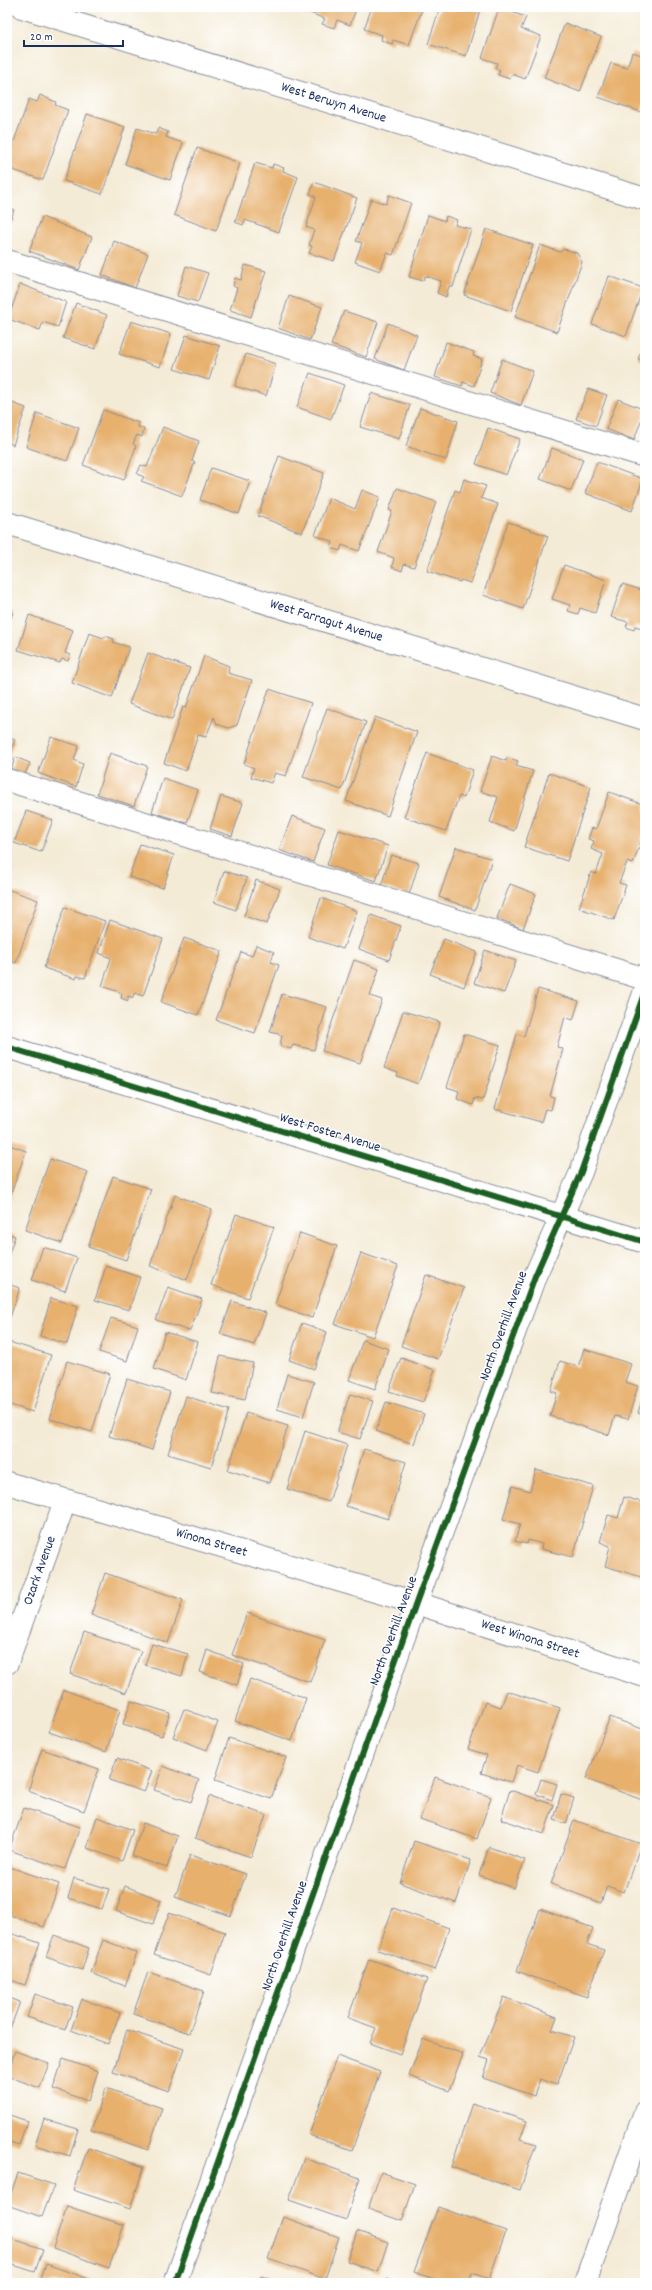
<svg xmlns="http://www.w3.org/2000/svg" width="652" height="2290" viewBox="0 0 652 2290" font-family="Dekko,sans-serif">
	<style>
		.building { fill: #e7b06d }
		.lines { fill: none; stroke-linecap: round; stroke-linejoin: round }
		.minor-casing { stroke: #888d9a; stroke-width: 24 }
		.minor { stroke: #fff; stroke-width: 22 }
		.cycleway-casing { stroke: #fff; stroke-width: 8 }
		.cycleway { stroke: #1b5e20; stroke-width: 6 }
		.labels { text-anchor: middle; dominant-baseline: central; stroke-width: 3; stroke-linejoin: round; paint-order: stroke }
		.street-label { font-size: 14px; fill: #1b2f5e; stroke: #fff }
	</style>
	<rect width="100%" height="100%" fill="#fff"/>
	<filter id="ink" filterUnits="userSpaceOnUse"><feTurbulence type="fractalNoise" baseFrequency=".025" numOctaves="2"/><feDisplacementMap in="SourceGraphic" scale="8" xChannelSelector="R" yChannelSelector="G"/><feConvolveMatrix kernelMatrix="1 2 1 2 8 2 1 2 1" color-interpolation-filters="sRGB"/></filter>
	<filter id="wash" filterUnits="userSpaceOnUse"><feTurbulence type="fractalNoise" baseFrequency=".012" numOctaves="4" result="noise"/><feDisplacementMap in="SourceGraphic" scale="16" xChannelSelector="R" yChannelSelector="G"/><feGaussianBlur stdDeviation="0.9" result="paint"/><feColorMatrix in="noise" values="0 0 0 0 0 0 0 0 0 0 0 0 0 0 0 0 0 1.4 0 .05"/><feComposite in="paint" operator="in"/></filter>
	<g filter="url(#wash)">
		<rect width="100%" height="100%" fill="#f4ebd6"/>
		<g id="blocks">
			<!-- building -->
			<path class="building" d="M 307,7 L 357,7 L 350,25 L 337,20 L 334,28 L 322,24 L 325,19 L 305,11 Z
				M 372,7 L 423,7 L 409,45 L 393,40 L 392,44 L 381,40 L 382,35 L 364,29 Z
				M 440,7 L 481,7 L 466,56 L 428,44 Z
				M 499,8 L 526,17 L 521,29 L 541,36 L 525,79 L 512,74 L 510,79 L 498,75 L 500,70 L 495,68 L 497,63 L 482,58 Z
				M 565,23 L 601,37 L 580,92 L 544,78 Z
				M 632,52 L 645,56 L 645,101 L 641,112 L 598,97 L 611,63 L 627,68 Z
				M 40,95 L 56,102 L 55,105 L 68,110 L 43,180 L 7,168 L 7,161 L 29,99 L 37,102 Z
				M 87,114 L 125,127 L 102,194 L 64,181 Z
				M 137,128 L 156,134 L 158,128 L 168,132 L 166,137 L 183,143 L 170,180 L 125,164 Z
				M 197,148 L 240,163 L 216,231 L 174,215 Z
				M 255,163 L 272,168 L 273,164 L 284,168 L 283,171 L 298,177 L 279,232 L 245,220 L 243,225 L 235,222 Z
				M 314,182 L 357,198 L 334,261 L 309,253 L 312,246 L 309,245 L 314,230 L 306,227 L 316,197 L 310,194 Z
				M 389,195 L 411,203 L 393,255 L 387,253 L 380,271 L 355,262 L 362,243 L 356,241 L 371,199 L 386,204 Z
				M 7,207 L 14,210 L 7,229 Z
				M 428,215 L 445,221 L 446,216 L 457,220 L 455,225 L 471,229 L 453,287 L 449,286 L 446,297 L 437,293 L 441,281 L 425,276 L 423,281 L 409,277 Z
				M 42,217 L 92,237 L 79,270 L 29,251 Z
				M 486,229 L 533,245 L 511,311 L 464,295 Z
				M 114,241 L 148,254 L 135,288 L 102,275 Z
				M 540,245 L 560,252 L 564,249 L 577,253 L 582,262 L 557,332 L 515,317 Z
				M 245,265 L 266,271 L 251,317 L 230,310 L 237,288 L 233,286 L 235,278 L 241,280 Z
				M 186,266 L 208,273 L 198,302 L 177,296 Z
				M 609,276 L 643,288 L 626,336 L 592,324 Z
				M 20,284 L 66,302 L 58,327 L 43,322 L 40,330 L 8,319 Z
				M 289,296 L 322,307 L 310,340 L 278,328 Z
				M 76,303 L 107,315 L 95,349 L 63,338 Z
				M 344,311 L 378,322 L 366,357 L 331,345 Z
				M 131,321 L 171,334 L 160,367 L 119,354 Z
				M 388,323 L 417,335 L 404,370 L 375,359 Z
				M 186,335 L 220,346 L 209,380 L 174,369 Z
				M 645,341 L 645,361 L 638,359 Z
				M 446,342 L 474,352 L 473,356 L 482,359 L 474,386 L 463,382 L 462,386 L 435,377 Z
				M 246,354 L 276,364 L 266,396 L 235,386 Z
				M 502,359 L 533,371 L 521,405 L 490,393 Z
				M 310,373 L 344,385 L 331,419 L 297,407 Z
				M 588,389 L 607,395 L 596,426 L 576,419 Z
				M 371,393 L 410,405 L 399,439 L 360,427 Z
				M 618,399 L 645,410 L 634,440 L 606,429 Z
				M 7,401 L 26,408 L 13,445 L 7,442 Z
				M 420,408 L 458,421 L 446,460 L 406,446 Z
				M 103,410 L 139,423 L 138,427 L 144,429 L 142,437 L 137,435 L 133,444 L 136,446 L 124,480 L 83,465 Z
				M 37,413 L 79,428 L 67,461 L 26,447 Z
				M 163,427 L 199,441 L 192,461 L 195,462 L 182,496 L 141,481 L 144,477 L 137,474 L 141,465 L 147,467 Z
				M 488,428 L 520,439 L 506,475 L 476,464 Z
				M 552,448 L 583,459 L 571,491 L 540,479 Z
				M 279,456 L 324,473 L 302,533 L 258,516 Z
				M 597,462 L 643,479 L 632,511 L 585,493 Z
				M 211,468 L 250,481 L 239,514 L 200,500 Z
				M 464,479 L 486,486 L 481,498 L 498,504 L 470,583 L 461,580 L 460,582 L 427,571 L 455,490 L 460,492 Z
				M 397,488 L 436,502 L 414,567 L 404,564 L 402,571 L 392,567 L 394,558 L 378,552 L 392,511 L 389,510 Z
				M 362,490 L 380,497 L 359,551 L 342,545 L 340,551 L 331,548 L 333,542 L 315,535 L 329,498 L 355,509 Z
				M 508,522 L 548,536 L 523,609 L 483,595 Z
				M 564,565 L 606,580 L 595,613 L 580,608 L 578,614 L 568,611 L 570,605 L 552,599 Z
				M 622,584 L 645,591 L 645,629 L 635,626 L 634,630 L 626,627 L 628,622 L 611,617 Z
				M 7,610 L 13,612 L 7,630 Z
				M 29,615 L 73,630 L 65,653 L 70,655 L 68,661 L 62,659 L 60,663 L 18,650 Z
				M 89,633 L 104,638 L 105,636 L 114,639 L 113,642 L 129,647 L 112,698 L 72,683 Z
				M 148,653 L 190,668 L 172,720 L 129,704 Z
				M 204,656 L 229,666 L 228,673 L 252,680 L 237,725 L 229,728 L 217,724 L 214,717 L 206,737 L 198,735 L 186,771 L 164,763 L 183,707 L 186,708 Z
				M 269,689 L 311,703 L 286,776 L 275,773 L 271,783 L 251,777 L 254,768 L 244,764 Z
				M 327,708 L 366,722 L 342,790 L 303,777 Z
				M 375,717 L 417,732 L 388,816 L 346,801 Z
				M 7,737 L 15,740 L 7,762 Z
				M 51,737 L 79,746 L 74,760 L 83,764 L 76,787 L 38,773 Z
				M 110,753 L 147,766 L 134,806 L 97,794 Z
				M 427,753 L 473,770 L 464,798 L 459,796 L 446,831 L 404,817 Z
				M 492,756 L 506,761 L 507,757 L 518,761 L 516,766 L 533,771 L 514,831 L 490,822 L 498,797 L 480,791 Z
				M 15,757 L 30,763 L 24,776 L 11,771 Z
				M 549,773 L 591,787 L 567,861 L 524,847 Z
				M 163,778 L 198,790 L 187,823 L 152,812 Z
				M 609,792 L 645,805 L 645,830 L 633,864 L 627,862 L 619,883 L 626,885 L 614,920 L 579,908 L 591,872 L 596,874 L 603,854 L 591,849 L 594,841 L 588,839 L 592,828 L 596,829 Z
				M 221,796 L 243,803 L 232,836 L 210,829 Z
				M 26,811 L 53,820 L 41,852 L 14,843 Z
				M 292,816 L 325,828 L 313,862 L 279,850 Z
				M 339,830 L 388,846 L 376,881 L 327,865 Z
				M 140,844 L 174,855 L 163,888 L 129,877 Z
				M 456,847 L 492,859 L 475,910 L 439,897 Z
				M 391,855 L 419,863 L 409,895 L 381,886 Z
				M 224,871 L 247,878 L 236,910 L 214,902 Z
				M 256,880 L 280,889 L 267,924 L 244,916 Z
				M 510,884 L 536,894 L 523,929 L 497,918 Z
				M 7,889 L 38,900 L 16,963 L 7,960 Z
				M 321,898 L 357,911 L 343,949 L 308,937 Z
				M 65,907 L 105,921 L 85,978 L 77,976 L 76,979 L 44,968 Z
				M 371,915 L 401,926 L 389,960 L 359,949 Z
				M 110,920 L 163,939 L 143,996 L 134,993 L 133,998 L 128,996 L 128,1001 L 121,998 L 122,993 L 102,986 L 111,958 L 99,953 Z
				M 184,938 L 222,951 L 198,1015 L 161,1002 Z
				M 444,939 L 477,952 L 464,987 L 430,974 Z
				M 256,945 L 274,952 L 271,962 L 279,965 L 255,1033 L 216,1020 L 241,952 L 252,956 Z
				M 485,950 L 516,961 L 504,993 L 474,983 Z
				M 354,960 L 379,969 L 370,996 L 382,1000 L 360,1063 L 322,1051 Z
				M 538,989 L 579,1001 L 573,1020 L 565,1017 L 557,1047 L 563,1049 L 550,1096 L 554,1097 L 551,1110 L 545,1109 L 541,1122 L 495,1109 L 517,1034 L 524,1036 Z
				M 282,994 L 327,1007 L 314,1050 L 293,1045 L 291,1049 L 280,1046 L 282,1035 L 270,1032 Z
				M 403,1011 L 440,1022 L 418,1084 L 397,1076 L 398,1073 L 384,1068 Z
				M 464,1034 L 500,1045 L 483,1100 L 475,1098 L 473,1105 L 457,1099 L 459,1091 L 447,1087 Z
				M 7,1144 L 26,1151 L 7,1205 Z
				M 50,1159 L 88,1172 L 62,1243 L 25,1230 Z
				M 113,1176 L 151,1189 L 126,1260 L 88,1247 Z
				M 175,1195 L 212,1209 L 187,1280 L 150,1266 Z
				M 236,1214 L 274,1227 L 248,1298 L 211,1285 Z
				M 7,1233 L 15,1236 L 7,1260 Z
				M 300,1233 L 337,1246 L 312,1318 L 275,1304 Z
				M 43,1247 L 77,1258 L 65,1291 L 32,1280 Z
				M 361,1253 L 398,1266 L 373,1337 L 335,1324 Z
				M 106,1266 L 140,1277 L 129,1310 L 95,1300 Z
				M 426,1275 L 464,1288 L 438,1359 L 401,1346 Z
				M 7,1284 L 20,1288 L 7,1326 Z
				M 168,1287 L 202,1299 L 190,1331 L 156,1320 Z
				M 51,1298 L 78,1306 L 67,1344 L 40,1336 Z
				M 232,1301 L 266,1313 L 254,1345 L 220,1334 Z
				M 111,1318 L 138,1326 L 127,1361 L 99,1352 Z
				M 302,1323 L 327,1332 L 314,1369 L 289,1360 Z
				M 165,1332 L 198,1342 L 186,1380 L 154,1369 Z
				M 363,1340 L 389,1349 L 375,1389 L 349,1380 Z
				M 9,1342 L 51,1355 L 33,1412 L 7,1404 L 7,1348 Z
				M 584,1349 L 631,1364 L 625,1382 L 638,1386 L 628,1419 L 615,1416 L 609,1435 L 550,1416 L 557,1393 L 551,1391 L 560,1361 L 578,1367 Z
				M 220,1356 L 253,1363 L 245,1400 L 212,1393 Z
				M 401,1358 L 435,1370 L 423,1402 L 389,1391 Z
				M 67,1361 L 110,1374 L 92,1432 L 50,1419 Z
				M 287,1374 L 314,1382 L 303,1417 L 277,1409 Z
				M 127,1379 L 170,1392 L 152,1450 L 109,1436 Z
				M 645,1389 L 645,1415 L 638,1413 Z
				M 350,1394 L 373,1401 L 360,1439 L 337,1432 Z
				M 186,1396 L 229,1410 L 211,1467 L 168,1454 Z
				M 386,1402 L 424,1414 L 414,1444 L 376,1431 Z
				M 246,1413 L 288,1426 L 270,1483 L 228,1470 Z
				M 305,1431 L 347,1445 L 329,1502 L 287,1489 Z
				M 364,1449 L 406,1462 L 388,1519 L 346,1506 Z
				M 536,1470 L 593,1486 L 573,1557 L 541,1549 L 542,1544 L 528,1540 L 527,1544 L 515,1541 L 520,1524 L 503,1519 L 512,1486 L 530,1491 Z
				M 624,1497 L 645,1503 L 645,1578 L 605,1566 L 610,1546 L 600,1542 L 608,1515 L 618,1518 Z
				M 105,1573 L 183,1600 L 168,1643 L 91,1615 Z
				M 247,1613 L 325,1640 L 310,1682 L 232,1655 Z
				M 84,1632 L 141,1651 L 126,1693 L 70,1674 Z
				M 152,1644 L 188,1654 L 182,1676 L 145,1665 Z
				M 207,1650 L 244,1664 L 237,1685 L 200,1672 Z
				M 250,1679 L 306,1698 L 292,1741 L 235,1721 Z
				M 64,1690 L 120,1710 L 106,1752 L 49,1732 Z
				M 507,1691 L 560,1708 L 538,1772 L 517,1765 L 511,1782 L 481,1773 L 487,1755 L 468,1749 L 485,1702 L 501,1707 Z
				M 131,1701 L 170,1713 L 162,1736 L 123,1724 Z
				M 184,1709 L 218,1722 L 207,1750 L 173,1737 Z
				M 610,1717 L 645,1730 L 645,1801 L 586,1779 Z
				M 229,1738 L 286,1757 L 271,1799 L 215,1780 Z
				M 42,1749 L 99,1769 L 84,1811 L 28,1791 Z
				M 117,1758 L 152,1771 L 144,1792 L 109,1780 Z
				M 163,1766 L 199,1780 L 191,1802 L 154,1790 Z
				M 435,1777 L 491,1797 L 477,1839 L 420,1819 Z
				M 541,1779 L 557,1784 L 552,1800 L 536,1794 Z
				M 510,1790 L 554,1805 L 544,1834 L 501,1819 Z
				M 561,1794 L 574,1798 L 566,1824 L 554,1820 Z
				M 209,1796 L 266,1815 L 251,1857 L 195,1838 Z
				M 24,1808 L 80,1827 L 65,1869 L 9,1850 Z
				M 97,1817 L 133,1830 L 122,1861 L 87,1848 Z
				M 574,1820 L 641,1844 L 624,1892 L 607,1886 L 601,1903 L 551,1884 Z
				M 143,1823 L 178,1836 L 167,1868 L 132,1856 Z
				M 414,1841 L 471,1860 L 456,1903 L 400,1883 Z
				M 489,1847 L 525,1860 L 514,1888 L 479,1875 Z
				M 190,1855 L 246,1874 L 231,1916 L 175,1897 Z
				M 7,1866 L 59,1884 L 44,1927 L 7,1914 Z
				M 74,1878 L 109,1889 L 102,1909 L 68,1898 Z
				M 125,1886 L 161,1900 L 153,1924 L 116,1911 Z
				M 393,1908 L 449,1928 L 435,1970 L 378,1950 Z
				M 540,1909 L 593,1928 L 587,1944 L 604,1950 L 587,1997 L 517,1971 Z
				M 169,1913 L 225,1932 L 211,1975 L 154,1955 Z
				M 7,1932 L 40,1943 L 25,1985 L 7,1979 Z
				M 54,1935 L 89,1948 L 82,1970 L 46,1957 Z
				M 103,1940 L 137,1953 L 125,1986 L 91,1973 Z
				M 369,1959 L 427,1979 L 400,2054 L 370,2043 L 376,2028 L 348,2018 Z
				M 148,1972 L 204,1991 L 189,2033 L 133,2014 Z
				M 35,1994 L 73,2007 L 65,2030 L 27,2017 Z
				M 7,1997 L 20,2002 L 7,2037 Z
				M 504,1997 L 557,2017 L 552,2030 L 574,2037 L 557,2085 L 540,2079 L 534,2096 L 483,2078 L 489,2060 L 480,2057 Z
				M 82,1999 L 120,2013 L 108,2044 L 71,2030 Z
				M 127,2030 L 184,2049 L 169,2091 L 113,2072 Z
				M 423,2039 L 463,2054 L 449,2091 L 409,2076 Z
				M 15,2051 L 49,2063 L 40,2088 L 7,2076 Z
				M 337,2056 L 380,2072 L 352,2150 L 309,2135 Z
				M 63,2059 L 98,2071 L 88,2101 L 53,2089 Z
				M 106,2088 L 162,2108 L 148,2150 L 91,2130 Z
				M 472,2103 L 527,2121 L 520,2139 L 536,2144 L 520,2190 L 451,2167 Z
				M 7,2114 L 27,2121 L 19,2145 L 7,2141 Z
				M 44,2119 L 78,2129 L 70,2156 L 35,2145 Z
				M 88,2148 L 144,2167 L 130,2209 L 73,2190 Z
				M 304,2158 L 360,2178 L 346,2220 L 289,2200 Z
				M 381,2172 L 415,2184 L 402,2221 L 368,2209 Z
				M 18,2173 L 54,2185 L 42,2217 L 7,2205 Z
				M 67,2206 L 124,2225 L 109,2268 L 53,2248 Z
				M 438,2207 L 506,2231 L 489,2279 L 472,2273 L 468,2283 L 446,2283 L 414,2272 Z
				M 283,2217 L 339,2237 L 325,2279 L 268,2259 Z
				M 357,2231 L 388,2242 L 378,2272 L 347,2261 Z
				M 7,2237 L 43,2249 L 35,2272 L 7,2263 Z
				M 46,2264 L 101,2283 L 40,2283 Z
				M 261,2275 L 283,2283 L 258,2283 Z
				M 387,2279 L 399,2283 L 385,2283 Z"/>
		</g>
	</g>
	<g filter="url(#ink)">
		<use href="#blocks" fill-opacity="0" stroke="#888d9a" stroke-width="1"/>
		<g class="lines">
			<!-- minor casing -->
			<g class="minor-casing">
				<g id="minor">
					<path id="s1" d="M 22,7 L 645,199"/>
					<path d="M 7,261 L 645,456"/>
					<path id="s2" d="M 7,523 L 645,719"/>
					<path d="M 7,780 L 645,979"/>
					<path d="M 7,1047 L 645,1242"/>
					<path id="s3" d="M 7,1483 L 416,1603 L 645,1676"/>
					<path id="s4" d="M 7,1663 L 65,1501"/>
					<path d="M 175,2283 L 416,1603 L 535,1276 L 581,1172 L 645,991"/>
					<path d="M 585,2283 L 645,2112"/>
				</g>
			</g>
			<!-- minor -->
			<use href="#minor" class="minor"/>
			<!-- cycleway casing -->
			<g class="cycleway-casing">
				<path id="cycleway" d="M 7,1047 L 645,1242
					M 175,2283 L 416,1603 L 535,1276 L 581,1172 L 645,991"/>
			</g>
			<!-- cycleway -->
			<use href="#cycleway" class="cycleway"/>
		</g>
	</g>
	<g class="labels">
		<!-- street labels -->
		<g class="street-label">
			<text stroke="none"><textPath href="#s1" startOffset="326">West Berwyn Avenue</textPath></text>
			<text stroke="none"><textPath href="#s2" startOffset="334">West Farragut Avenue</textPath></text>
			<text transform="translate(330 1133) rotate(17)">West Foster Avenue</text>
			<text transform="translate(504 1326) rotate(-70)">North Overhill Avenue</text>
			<text stroke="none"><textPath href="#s3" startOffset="213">Winona Street</textPath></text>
			<text stroke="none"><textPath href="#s4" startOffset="98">Ozark Avenue</textPath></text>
			<text transform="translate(394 1631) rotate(-70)">North Overhill Avenue</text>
			<text stroke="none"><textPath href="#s3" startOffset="546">West Winona Street</textPath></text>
			<text transform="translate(285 1936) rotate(-71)">North Overhill Avenue</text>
		</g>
	</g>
	<!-- margin -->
	<rect width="652" height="2290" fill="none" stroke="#fff" stroke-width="24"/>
	<!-- scale -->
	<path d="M24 40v6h99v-6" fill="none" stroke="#1b2f5e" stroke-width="2"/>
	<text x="30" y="40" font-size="12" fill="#1b2f5e" stroke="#ffffff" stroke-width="3" paint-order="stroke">20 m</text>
</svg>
